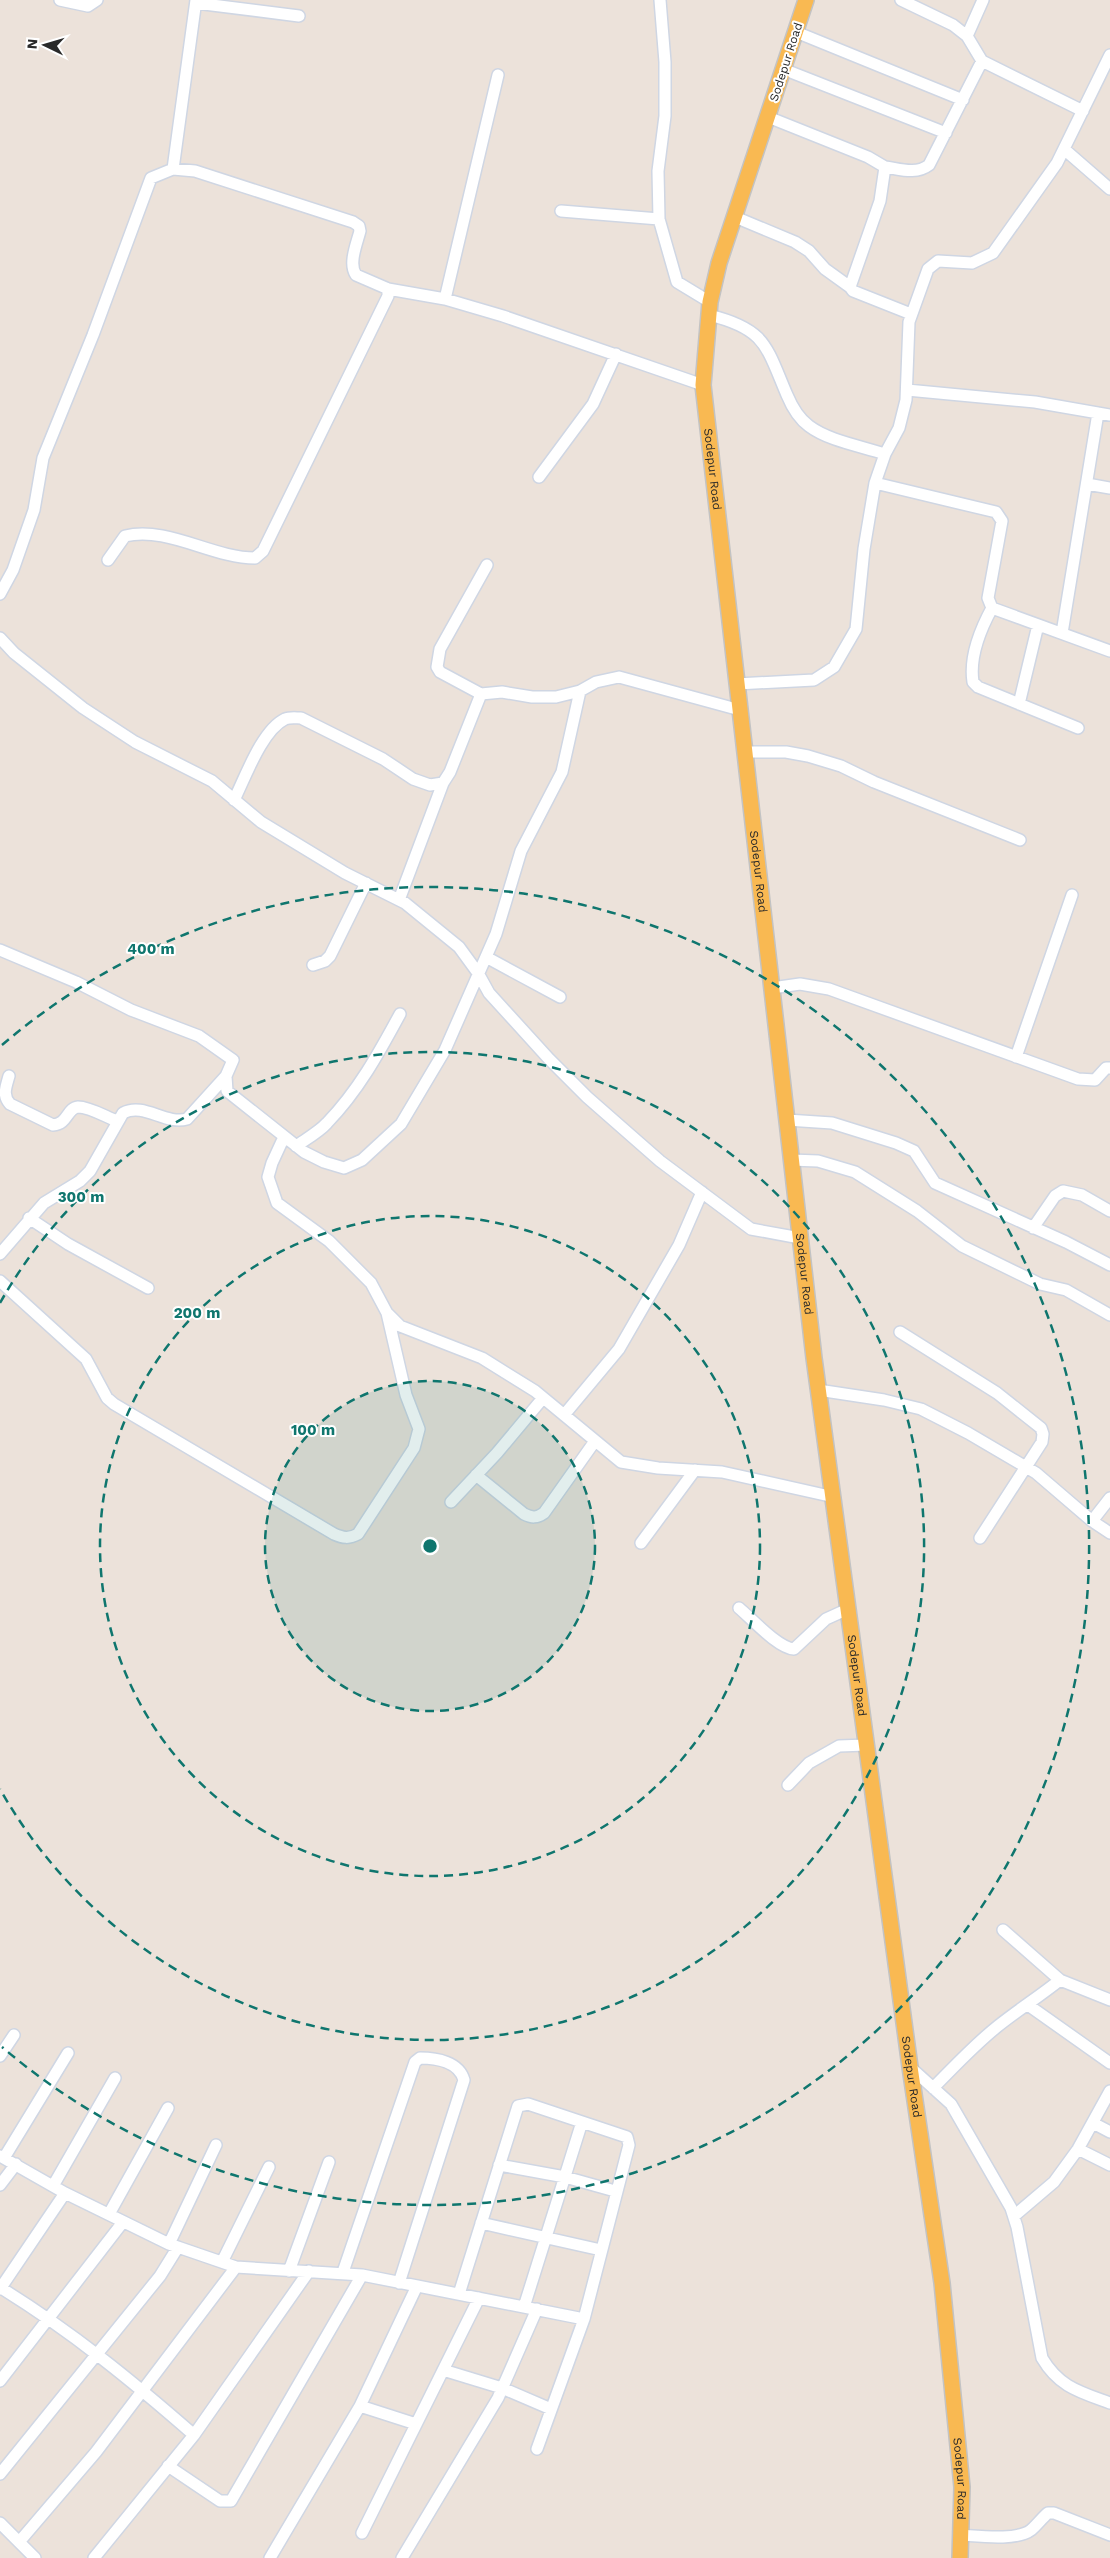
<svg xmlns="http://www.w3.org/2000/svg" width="1110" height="2558" viewBox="0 0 1110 2558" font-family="'Work Sans',sans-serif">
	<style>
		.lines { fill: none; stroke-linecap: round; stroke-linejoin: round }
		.minor-casing { stroke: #cfd6e3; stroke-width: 14 }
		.major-casing { stroke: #c3c3c3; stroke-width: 18 }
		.minor { stroke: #fff; stroke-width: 11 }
		.major { stroke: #f9b952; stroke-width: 15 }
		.ring { fill: none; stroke: #0f766e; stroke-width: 2.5; stroke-dasharray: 9 6 }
		.labels { text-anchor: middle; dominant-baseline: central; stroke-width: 4; stroke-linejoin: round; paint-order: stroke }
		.street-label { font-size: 12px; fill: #292929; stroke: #fff }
		.centre { fill: #0f766e; stroke: #fff; stroke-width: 2.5 }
		.ring-label { font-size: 15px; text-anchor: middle; font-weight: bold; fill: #0f766e; stroke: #fff; stroke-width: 4; stroke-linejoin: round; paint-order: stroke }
	</style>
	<rect width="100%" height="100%" fill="#ece2da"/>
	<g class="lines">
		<!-- minor casing -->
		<g class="minor-casing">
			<path id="minor" d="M 60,0 L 88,6 L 97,0
				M 660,0 L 665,62 L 665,116 L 658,171 L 659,219 L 677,282 L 710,302
				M 901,0 L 953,25 L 967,36 L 982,61 L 1083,111
				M 196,3 L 299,16
				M 796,32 L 963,100
				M 967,36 L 983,0
				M 783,69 L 946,133
				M 768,117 L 868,157 L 885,167 L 880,201 L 850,287 L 853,291 L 911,314
				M 1064,149 L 1110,189
				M 885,167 C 900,169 916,175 929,165 L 982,61
				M 173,169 L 196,0
				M 561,211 L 659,219
				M 735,217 L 795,242 L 809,251 L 825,269 L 850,287
				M 388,289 L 445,299 L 503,316 L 703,385
				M 445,299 L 498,75
				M 709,315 C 766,329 766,346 787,395 C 792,407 798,418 809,426 C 829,441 861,446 885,454
				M 907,390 L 1035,402 L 1110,415
				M 539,477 L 593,404 L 616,354
				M 875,483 L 996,512 L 1002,521 L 988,598 L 992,608 L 1110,651
				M 1087,484 L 1110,488
				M 0,594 L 13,570 L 34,510 L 43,458 L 93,335 L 151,178 L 173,169 L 195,171 L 353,222 L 359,226 L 360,231 C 357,243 348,264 356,275 L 386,288 L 388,289 L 388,296 L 263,551 L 255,558 C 212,558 168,526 125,536 L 108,560
				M 992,608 C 980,630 969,656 973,682 L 978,687 L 1078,728
				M 1062,633 L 1098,413
				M 0,638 L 14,653 L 83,708 L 135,742 L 212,781 L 261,822 L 345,873 L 405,903 L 459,947 L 478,973 L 489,993 L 549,1059 L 587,1097 L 660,1161 L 751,1229 L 800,1238
				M 737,684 L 814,680 L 834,667 L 856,629 L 864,549 L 875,483 L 885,454 L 899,428 L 906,400 L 909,322 L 928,269 L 938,261 L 972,263 L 993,253 L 1057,163 L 1110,55
				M 481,694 L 440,672 L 437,667 L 440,649 L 487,565
				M 1019,704 L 1038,625
				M 745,752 L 786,752 L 808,756 L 841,766 L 874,782 L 1020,840
				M 234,800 C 245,778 262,730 285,719 C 290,717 296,718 301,718 L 383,759 L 413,779 L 430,785 L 443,783 L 450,772 L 481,694 L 502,692 L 532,697 L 556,697 L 580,691 L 596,682 L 619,677 L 740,710
				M 399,900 L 443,783
				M 0,950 L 76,982 L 131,1010 L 199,1036 L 233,1060 L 226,1076 L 227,1091 L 304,1152 L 324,1162 L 344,1168 L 362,1160 L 401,1124 L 445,1050 L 496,934 L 521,851 L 562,772 L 580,691
				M 486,957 L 560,997
				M 313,965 L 325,961 L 330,956 L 366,883
				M 772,988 L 800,984 L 829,989 L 1078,1079 L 1095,1080 L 1106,1068 L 1110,1068
				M 1016,1057 L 1072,895
				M 9,1076 C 6,1087 2,1095 10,1104 L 53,1125 C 68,1124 67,1108 78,1107 C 90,1107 106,1117 117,1121
				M 787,1120 L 832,1123 L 896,1143 L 914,1151 L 935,1183 L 1066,1242 L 1110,1265
				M 284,1137 L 272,1163 L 268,1177 L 277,1203 L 329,1241 L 371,1283 L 387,1313 L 400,1326 L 482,1358 L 535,1391 L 621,1462 L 658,1468 L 722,1472 L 834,1497
				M 296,1146 C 306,1139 319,1132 327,1123 C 358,1091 379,1053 400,1014
				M 791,1160 L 818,1161 L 855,1172 L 917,1211 L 962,1246 L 1040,1284 L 1066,1290 L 1110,1315
				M 29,1218 L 68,1244 L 148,1288
				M 1033,1228 L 1055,1196 L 1063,1191 L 1082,1195 L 1110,1211
				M 0,1254 L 44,1203 L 80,1181 L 90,1171 L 123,1113 C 144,1102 165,1125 187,1119 L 226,1076
				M 0,1281 L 86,1359 L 107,1398 L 114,1404 L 334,1534 C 343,1538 349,1539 358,1534 L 414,1448 L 419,1429 L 406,1395 L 387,1313
				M 900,1332 L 997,1393 L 1041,1428 L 1043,1434 L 1042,1442 L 980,1538
				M 818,1390 L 884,1400 L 921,1409 L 968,1433 L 1036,1473 L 1092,1521
				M 564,1415 L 619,1349 L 679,1245 L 702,1192
				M 476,1475 L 524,1514 C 532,1518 537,1518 544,1513 L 595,1441
				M 1110,1498 L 1092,1521 L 1110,1533
				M 451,1502 L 497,1453 L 543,1398
				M 641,1543 L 695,1470
				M 739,1608 C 752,1619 778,1648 794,1649 L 826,1619 L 848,1609
				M 788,1785 L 809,1763 L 839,1746 L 866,1745
				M 1003,1930 L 1060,1980
				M 1028,2005 L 1110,2063
				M 0,2056 L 14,2035
				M 910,2067 L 951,2104 L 1011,2208 L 1017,2227 L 1042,2358 C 1059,2387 1080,2392 1110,2403
				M 933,2088 C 954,2067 974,2045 998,2026 C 1018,2010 1040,1996 1060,1980 L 1110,2000
				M 1093,2123 L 1110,2132
				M 1078,2149 L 1110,2165
				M 0,2156 L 65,2193 L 169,2244 L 236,2267 L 362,2275 L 584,2319 L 629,2145 L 627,2137 L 528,2104 L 518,2106 L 459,2294
				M 4,2158 L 68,2053
				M 499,2165 L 565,2177 L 615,2191
				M 0,2185 L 16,2164
				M 53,2186 L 115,2078
				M 109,2214 L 168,2108
				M 1014,2216 L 1054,2182 L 1078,2149 L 1110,2091
				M 481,2223 L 601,2250
				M 169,2244 L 216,2145
				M 222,2262 L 269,2167
				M 289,2271 L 329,2162
				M 343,2272 L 415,2062 L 420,2058 C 437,2058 459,2062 464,2080 L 399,2283
				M 1,2288 C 72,2332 131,2380 194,2435
				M 0,2289 L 65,2193
				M 524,2307 L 582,2122
				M 443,2370 L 502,2388 L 551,2409
				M 0,2381 L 123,2222
				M 360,2406 L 416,2424
				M 537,2449 L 584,2319
				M 168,2466 L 220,2501 L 231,2501 L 362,2275
				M 0,2474 L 160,2276 L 178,2247
				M 0,2523 L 35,2558
				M 362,2533 L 479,2298
				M 960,2535 C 978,2536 1017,2541 1031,2530 C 1037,2525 1042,2518 1048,2513 L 1054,2513 L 1110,2535
				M 19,2542 L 96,2452 L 236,2267
				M 94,2558 L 194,2435 L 309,2271
				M 270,2558 L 360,2406 L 417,2286
				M 402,2558 L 498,2398 L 537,2309"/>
		</g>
		<!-- major casing -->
		<g class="major-casing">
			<g id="major">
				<path id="s1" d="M 806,0 L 719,263 L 710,302 L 703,385 L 814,1358 L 910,2067 L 942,2283 L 962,2487 L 960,2558"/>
			</g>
		</g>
		<!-- minor -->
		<use href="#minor" class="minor"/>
		<!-- major -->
		<use href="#major" class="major"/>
	</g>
	<!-- distance rings -->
	<circle cx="430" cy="1546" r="165" fill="#0f766e" fill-opacity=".12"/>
	<g class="ring">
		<circle cx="430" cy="1546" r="165"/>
		<circle cx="430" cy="1546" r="330"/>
		<path d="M0 1303A494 494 0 1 1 0 1789"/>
		<path d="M2 1045A659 659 0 1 1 2 2047"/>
	</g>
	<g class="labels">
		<!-- street labels -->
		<g class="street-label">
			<text transform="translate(786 62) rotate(-72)">Sodepur Road</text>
			<text stroke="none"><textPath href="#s1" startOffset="485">Sodepur Road</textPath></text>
			<text stroke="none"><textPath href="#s1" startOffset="890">Sodepur Road</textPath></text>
			<text stroke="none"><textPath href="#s1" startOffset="1295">Sodepur Road</textPath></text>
			<text stroke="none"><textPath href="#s1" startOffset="1700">Sodepur Road</textPath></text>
			<text stroke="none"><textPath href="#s1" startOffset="2105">Sodepur Road</textPath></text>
			<text stroke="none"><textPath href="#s1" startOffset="2510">Sodepur Road</textPath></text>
		</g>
	</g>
	<circle cx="430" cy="1546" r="8" class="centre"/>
	<g class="ring-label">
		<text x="151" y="954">400 m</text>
		<text x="81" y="1202">300 m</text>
		<text x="197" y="1318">200 m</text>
		<text x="313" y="1435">100 m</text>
	</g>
	<!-- north arrow -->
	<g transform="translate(45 45) rotate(275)" stroke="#ffffff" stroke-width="4" paint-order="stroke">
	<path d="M0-4L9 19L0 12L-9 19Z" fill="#292929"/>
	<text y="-8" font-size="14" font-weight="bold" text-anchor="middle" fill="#292929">N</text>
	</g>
</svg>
